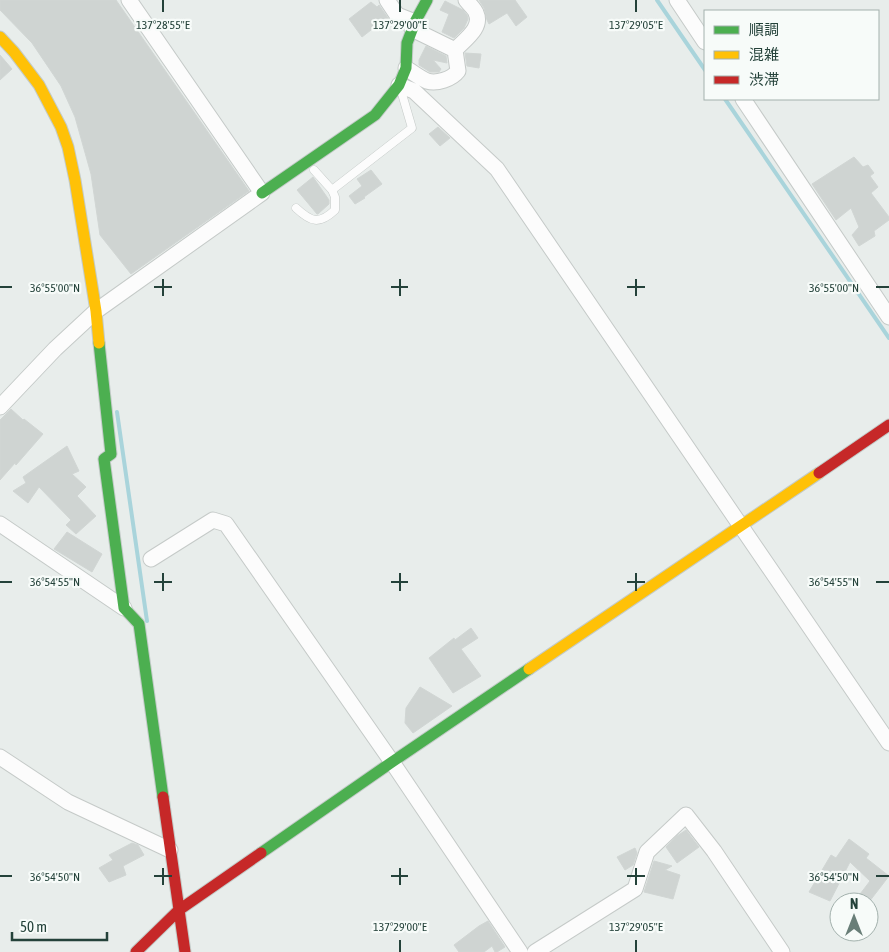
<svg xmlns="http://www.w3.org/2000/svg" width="889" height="952" viewBox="0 0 889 952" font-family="'Asap Condensed','Noto Sans JP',sans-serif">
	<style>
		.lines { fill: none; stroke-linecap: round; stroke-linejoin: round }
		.stream { stroke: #a9d4db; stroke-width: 4 }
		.building { fill: #cfd4d2; stroke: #d1d6d4 }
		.lane-casing { stroke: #c5cac8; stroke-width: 9 }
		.street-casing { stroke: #c5cac8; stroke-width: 17 }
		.fast-casing { stroke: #c3cbc8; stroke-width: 13 }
		.slow-casing { stroke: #c3cbc8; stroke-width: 13 }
		.jam-casing { stroke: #c3cbc8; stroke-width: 13 }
		.lane { stroke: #fcfcfc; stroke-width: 8 }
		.street { stroke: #fcfcfc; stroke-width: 15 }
		.fast { stroke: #4caf50; stroke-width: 11 }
		.slow { stroke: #ffc107; stroke-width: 11 }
		.jam { stroke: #c62828; stroke-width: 11 }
		.ticks { fill: none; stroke: #24423a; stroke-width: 2 }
		.ticks-label { font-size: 12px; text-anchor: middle; fill: #24423a; stroke: #f7fbf9; stroke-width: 4.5; stroke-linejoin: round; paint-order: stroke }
	</style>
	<rect width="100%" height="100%" fill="#e8edeb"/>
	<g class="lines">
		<!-- stream -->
		<path class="stream" d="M 657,0 L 705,70
			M 725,99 L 889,338
			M 117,412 L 147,621"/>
	</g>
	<!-- building -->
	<path class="building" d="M 0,0 L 116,0 L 249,191 L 131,274 L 100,235 L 91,174 L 75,117 L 61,86 L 32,43 L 0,10 Z
		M 479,0 L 515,0 L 527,17 L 516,26 L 507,13 L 489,24 L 487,20 L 484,8 Z
		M 445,1 L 463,10 L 467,15 L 468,19 L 464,28 L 454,38 L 442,32 L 449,14 L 440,10 Z
		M 371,2 L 377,7 L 379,5 L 390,21 L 386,30 L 380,23 L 362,37 L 349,19 Z
		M 426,46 L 446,56 L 447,63 L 433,60 L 441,69 L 439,72 L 430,72 L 419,65 L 419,60 Z
		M 465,53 L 481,54 L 479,68 L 467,66 Z
		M 0,55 L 12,69 L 0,80 Z
		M 438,127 L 450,138 L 440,146 L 429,134 Z
		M 854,157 L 863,167 L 868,165 L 874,173 L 870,176 L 878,187 L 871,193 L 889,217 L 889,220 L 874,231 L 875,236 L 859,246 L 852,235 L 859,227 L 851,208 L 836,220 L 812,184 Z
		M 371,170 L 382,184 L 364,197 L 365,198 L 355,204 L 349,196 L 362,186 L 357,179 Z
		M 313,177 L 329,200 L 329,204 L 318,214 L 317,214 L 297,190 Z
		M 11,409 L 23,420 L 24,419 L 43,434 L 16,465 L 15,463 L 0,480 L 0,420 Z
		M 67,446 L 79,471 L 72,474 L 86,487 L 77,496 L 96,516 L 76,534 L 66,525 L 71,520 L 39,487 L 28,503 L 13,491 L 26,483 L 23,477 Z
		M 67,532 L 102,554 L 92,572 L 54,549 Z
		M 471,628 L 478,638 L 461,649 L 481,676 L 453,693 L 429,658 L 454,638 L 455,640 Z
		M 420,687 L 452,706 L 413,733 L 405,723 L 406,708 Z
		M 686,830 L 699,847 L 677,863 L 666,847 L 677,836 Z
		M 849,839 L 869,854 L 866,858 L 889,876 L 869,902 L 854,902 L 870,881 L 850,862 L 830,901 L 809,892 L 831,855 L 836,858 Z
		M 132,843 L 138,845 L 144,855 L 123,866 L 126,875 L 109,882 L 99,868 L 113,860 L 109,855 Z
		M 635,848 L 637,853 L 633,865 L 625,870 L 617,857 Z
		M 654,861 L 672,866 L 665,870 L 680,875 L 673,899 L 644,892 Z
		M 488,921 L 505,947 L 497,952 L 495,952 L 492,946 L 484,952 L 459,952 L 454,945 L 479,926 Z"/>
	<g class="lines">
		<!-- lane casing -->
		<g class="lane-casing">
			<path id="lane" d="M 314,170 L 332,190
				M 296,208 C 311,222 319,225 335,210 L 335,197 L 332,190 L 412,128 L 400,87"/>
		</g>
		<!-- street casing -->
		<g class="street-casing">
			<path id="street" d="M 387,0 L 397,15 L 415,22
				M 677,0 L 705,42
				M 412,29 L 455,50 C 464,40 483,28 476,13 C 475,9 469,4 466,0
				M 406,68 C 412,72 420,78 427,81 C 437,84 452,79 458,71 L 455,50
				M 399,85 L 414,91 L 497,169 L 889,743
				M 743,99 L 889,317
				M 0,407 L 55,349 L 96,311 L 262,193 L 129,0
				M 0,524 L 124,608
				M 151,559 L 213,520 L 226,524 L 392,762 L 520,952
				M 0,757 L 68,802 L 170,850
				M 535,952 L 635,889 L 647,852 L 686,815 L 714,851 L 782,952"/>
		</g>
		<!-- fast casing -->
		<g class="fast-casing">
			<path id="fast" d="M 262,193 L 375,115 L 399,85 L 406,68 L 407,43 L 415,22 L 427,0
				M 99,343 L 111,454 L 104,459 L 124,608 L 139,624 L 163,797
				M 261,853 L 392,762 L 529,669"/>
		</g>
		<!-- slow casing -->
		<g class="slow-casing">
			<path id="slow" d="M 0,37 L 14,52 L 39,85 L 61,127 L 68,147 L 75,180 L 96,311 L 99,343
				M 529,669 L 819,473"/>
		</g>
		<!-- jam casing -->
		<g class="jam-casing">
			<path id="jam" d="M 819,473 L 889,425
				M 163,797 L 185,952
				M 136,952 L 179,910 L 261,853"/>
		</g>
		<!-- lane -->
		<use href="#lane" class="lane"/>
		<!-- street -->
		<use href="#street" class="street"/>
		<!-- fast -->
		<use href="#fast" class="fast"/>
		<!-- slow -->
		<use href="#slow" class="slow"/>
		<!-- jam -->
		<use href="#jam" class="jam"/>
	</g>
	<!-- ticks -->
	<path class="ticks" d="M 163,0 L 163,12M 400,0 L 400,12M 636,0 L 636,12M 163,279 L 163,296M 400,279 L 400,296M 636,279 L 636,296M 0,287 L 12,287M 154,287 L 172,287M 391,287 L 408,287M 627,287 L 645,287M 876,287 L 889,287M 163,573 L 163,591M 400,573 L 400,591M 636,573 L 636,591M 0,582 L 12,582M 154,582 L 172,582M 391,582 L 408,582M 627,582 L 645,582M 876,582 L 889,582M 163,868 L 163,885M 400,868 L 400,885M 636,868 L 636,885M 0,876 L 12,876M 154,876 L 172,876M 391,876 L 408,876M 627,876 L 645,876M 876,876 L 889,876M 400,940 L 400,952M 636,940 L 636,952"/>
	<g class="ticks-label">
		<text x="163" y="29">137°28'55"E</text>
		<text x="400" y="29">137°29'00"E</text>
		<text x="636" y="29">137°29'05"E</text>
		<text x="55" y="292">36°55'00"N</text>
		<text x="834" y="292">36°55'00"N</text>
		<text x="55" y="586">36°54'55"N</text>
		<text x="834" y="586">36°54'55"N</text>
		<text x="55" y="881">36°54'50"N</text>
		<text x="834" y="881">36°54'50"N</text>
		<text x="400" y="931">137°29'00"E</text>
		<text x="636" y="931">137°29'05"E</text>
	</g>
	<!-- legend -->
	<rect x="704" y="10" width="175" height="90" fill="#f7fbf9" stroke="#a3b1ad"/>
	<rect x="714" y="26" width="25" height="8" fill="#4caf50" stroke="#a3b1ad"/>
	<text x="749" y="35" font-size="15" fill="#24423a">順調</text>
	<rect x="714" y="51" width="25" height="8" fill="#ffc107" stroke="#a3b1ad"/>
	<text x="749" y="60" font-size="15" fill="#24423a">混雑</text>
	<rect x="714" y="76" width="25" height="8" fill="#c62828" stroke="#a3b1ad"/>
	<text x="749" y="85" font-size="15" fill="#24423a">渋滞</text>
	<!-- north arrow -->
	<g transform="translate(854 917)"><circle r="24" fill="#f7fbf9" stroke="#a3b1ad"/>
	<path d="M0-4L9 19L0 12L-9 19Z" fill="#697e78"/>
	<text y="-8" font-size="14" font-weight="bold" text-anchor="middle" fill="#24423a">N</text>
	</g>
	<!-- scale -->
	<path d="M12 932v8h95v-8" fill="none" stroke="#24423a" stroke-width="2.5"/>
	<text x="20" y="932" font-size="15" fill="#24423a" stroke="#f7fbf9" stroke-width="4" paint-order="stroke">50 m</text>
</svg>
